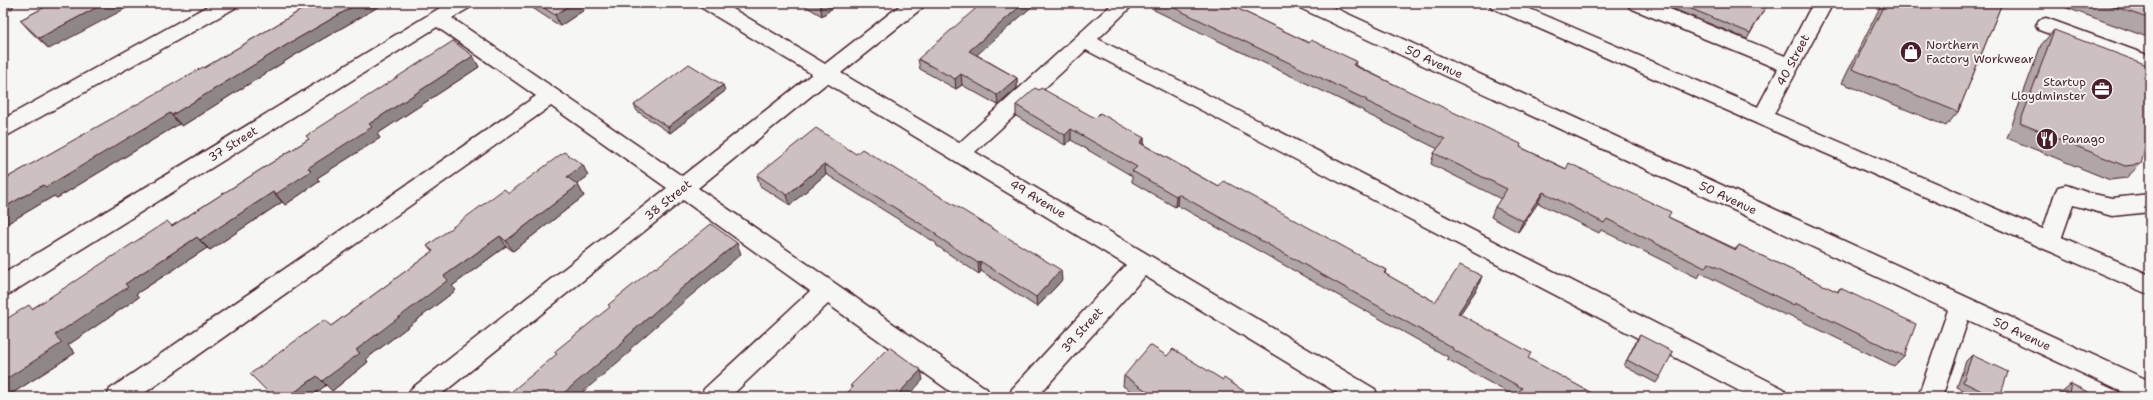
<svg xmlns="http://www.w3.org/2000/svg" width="2153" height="400" viewBox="0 0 2153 400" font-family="'Shantell Sans',sans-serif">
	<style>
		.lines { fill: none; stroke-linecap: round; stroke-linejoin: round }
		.minor-casing { stroke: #4a1f2b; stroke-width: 3 }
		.major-casing { stroke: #4a1f2b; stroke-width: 3 }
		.minor { fill: #f6f6f2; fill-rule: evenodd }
		.major { fill: #f6f6f2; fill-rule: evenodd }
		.wall { fill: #afa6a5; stroke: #4a1f2b }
		.shaded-wall { fill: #8f8786; stroke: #4a1f2b }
		.building { fill: #ccc1c0; stroke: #4a1f2b }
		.labels { text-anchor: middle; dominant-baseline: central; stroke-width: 3.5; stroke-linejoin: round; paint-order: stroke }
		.poi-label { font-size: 12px; fill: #4a1f2b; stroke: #f6f6f2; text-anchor: start }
		.street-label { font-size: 12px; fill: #4a1f2b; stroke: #f6f6f2 }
	</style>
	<rect width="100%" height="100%" fill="#f6f6f2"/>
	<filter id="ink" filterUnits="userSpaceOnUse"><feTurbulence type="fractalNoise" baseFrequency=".025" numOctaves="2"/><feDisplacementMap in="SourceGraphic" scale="8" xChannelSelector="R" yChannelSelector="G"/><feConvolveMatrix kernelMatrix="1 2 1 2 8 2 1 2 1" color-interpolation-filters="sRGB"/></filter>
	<g filter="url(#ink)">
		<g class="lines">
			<!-- minor casing -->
			<g class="minor-casing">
				<path id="minor" d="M 3,3 L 14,3 L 11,8 L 3,9 Z
					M 213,3 L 238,3 L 235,8 L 10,134 L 3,137 L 3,119 Z
					M 448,3 L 472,3 L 469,8 L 452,18 L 682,176 L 812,74 L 702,8 L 699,3 L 723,3 L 825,64 L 903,3 L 925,3 L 922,8 L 841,73 L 959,143 L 1113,3 L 1135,3 L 1098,39 L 1784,389 L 1787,397 L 1751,397 L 1086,50 L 975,152 L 1375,389 L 1378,397 L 1344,397 L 1145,276 L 1037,397 L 1009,397 L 1012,389 L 1126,265 L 827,83 L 698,188 L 987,389 L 990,397 L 958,397 L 828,304 L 730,397 L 701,397 L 704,389 L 810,291 L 683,200 L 438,397 L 408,397 L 411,389 L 667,188 L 551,106 L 139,397 L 107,397 L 110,389 L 536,96 L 437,27 L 11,293 L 3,296 L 3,274 Z
					M 1297,3 L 1324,3 L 2150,381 L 2150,397 L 2133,397 L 1968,320 L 1942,397 L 1918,397 L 1948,310 L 1300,8 Z
					M 1627,3 L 1655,3 L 1785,56 L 1813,3 L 1833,3 L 1770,121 L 1763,124 L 1756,121 L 1753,116 L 1778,69 L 1630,8 Z
					M 2046,18 L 2150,56 L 2150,71 L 2039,30 L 2036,25 L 2039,20 Z
					M 2066,185 L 2089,193 L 2112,198 L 2150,194 L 2150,212 L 2112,216 L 2073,205 L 2058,248 L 2050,251 L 2042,248 L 2039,242 L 2055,193 L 2058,187 Z"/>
			</g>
			<!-- major casing -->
			<g class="major-casing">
				<path id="major" d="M 1489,3 L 1516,3 L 2150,275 L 2150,295 L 1492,8 Z"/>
			</g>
			<!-- minor -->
			<use href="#minor" class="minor"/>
			<!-- major -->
			<use href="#major" class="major"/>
		</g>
		<!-- wall -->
		<path class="wall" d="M 53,3 L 49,49 L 30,31 L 20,20 Z
			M 313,3 L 385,3 L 295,55 L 182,126 L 179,124 L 57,198 L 54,196 L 3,226 L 3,180 L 204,68 Z
			M 525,3 L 581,3 L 584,10 L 560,26 Z
			M 800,3 L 839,3 L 822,16 Z
			M 1155,3 L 1226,3 L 1309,43 L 1356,61 L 1355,65 L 1520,147 L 1736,249 L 1739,245 L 1837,292 L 1840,288 L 1904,356 L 1894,366 L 1787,314 L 1785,315 L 1701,273 L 1698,278 L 1601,230 L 1599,233 L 1538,203 L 1518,232 L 1491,217 L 1495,207 L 1501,199 L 1431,164 L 1434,153 L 1438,149 L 1363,112 L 1364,111 L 1154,10 Z
			M 1659,3 L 1768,3 L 1747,39 Z
			M 1882,3 L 2002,3 L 1958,112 L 1946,126 L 1842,83 Z
			M 2053,3 L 2150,3 L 2150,38 Z
			M 2054,30 L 2141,164 L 2126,178 L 2110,180 L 2007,138 L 2041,45 Z
			M 977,55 L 1017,78 L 1017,88 L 998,105 L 962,85 L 956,89 L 920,69 L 918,59 Z
			M 473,56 L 479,67 L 377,134 L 380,138 L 317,178 L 320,181 L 285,205 L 282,202 L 210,250 L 207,248 L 136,294 L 139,297 L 68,345 L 75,353 L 8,396 L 3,393 L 3,321 L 33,308 L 172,226 L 309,139 L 306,136 Z
			M 723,85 L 725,91 L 670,133 L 637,111 L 634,105 Z
			M 1016,105 L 1095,118 L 1144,138 L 1144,145 L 1219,187 L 1386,270 L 1385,274 L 1435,302 L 1478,287 L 1460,314 L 1528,359 L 1599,397 L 1516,397 L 1447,359 L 1448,357 L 1177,205 L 1175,207 L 1132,182 L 1132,176 L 1071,140 L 1065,145 L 1016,116 Z
			M 856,154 L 1062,280 L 1037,307 L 981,271 L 979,274 L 937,246 L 936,243 L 826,174 L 790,205 L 760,186 L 757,175 Z
			M 588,176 L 577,184 L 578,185 L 584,196 L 513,251 L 506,246 L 452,286 L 456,290 L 366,359 L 368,362 L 332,391 L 326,385 L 311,397 L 273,397 L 331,326 L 432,252 L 427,246 L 509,193 Z
			M 1640,335 L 1660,377 L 1656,383 L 1624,366 L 1636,341 Z
			M 1972,355 L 2000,397 L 1977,397 L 1957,387 L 1966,361 Z
			M 1167,356 L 1223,380 L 1253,397 L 1140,397 L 1123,386 L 1124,376 Z
			M 2071,384 L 2098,397 L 2058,397 L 2059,394 Z"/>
		<!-- shaded-wall -->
		<path class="shaded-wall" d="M 105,3 L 136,3 L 49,49 L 39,38 Z
			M 359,3 L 385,3 L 295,55 L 182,126 L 172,115 L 288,44 Z
			M 573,3 L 581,3 L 584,10 L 560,26 L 555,15 Z
			M 822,3 L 839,3 L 822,16 L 820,5 Z
			M 1024,3 L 1036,3 L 970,61 L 969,51 Z
			M 473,56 L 479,67 L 377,134 L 380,138 L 317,178 L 320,181 L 285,205 L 276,194 L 308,168 L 369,124 Z
			M 961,74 L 962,85 L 956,89 L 955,79 Z
			M 1017,78 L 1017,88 L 998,105 L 997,95 Z
			M 723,85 L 725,91 L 670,133 L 668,127 Z
			M 170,113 L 179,124 L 57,198 L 54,196 L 3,226 L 3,208 L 43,185 Z
			M 1071,129 L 1071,140 L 1065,145 L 1065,135 Z
			M 1144,138 L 1143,149 L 1140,143 Z
			M 824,164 L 826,174 L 790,205 L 787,195 Z
			M 583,165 L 588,176 L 572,188 L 567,177 Z
			M 578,185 L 584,196 L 513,251 L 506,241 Z
			M 273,192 L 282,202 L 210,250 L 200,240 Z
			M 1543,192 L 1538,203 L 1518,232 L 1523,221 Z
			M 1178,194 L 1177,205 L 1175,207 L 1176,196 Z
			M 500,236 L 506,246 L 452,286 L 456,290 L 366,359 L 368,362 L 332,391 L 322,381 L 356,350 L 444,276 Z
			M 197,237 L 207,248 L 136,294 L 139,297 L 68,345 L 75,353 L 8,396 L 3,393 L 3,381 L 55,335 L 125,284 Z
			M 737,243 L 741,254 L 688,298 L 630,349 L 631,351 L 577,397 L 559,397 L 683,287 Z
			M 980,261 L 981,271 L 979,274 L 978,263 Z
			M 1061,270 L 1062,280 L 1037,307 L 1036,297 Z
			M 1482,276 L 1478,287 L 1454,323 L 1458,313 Z
			M 921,370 L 923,380 L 907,397 L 900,397 L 900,392 Z
			M 317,376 L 326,385 L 311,397 L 288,397 Z"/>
		<!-- building -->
		<path class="building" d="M 53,3 L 105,3 L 39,38 L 20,20 Z
			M 313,3 L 359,3 L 288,44 L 172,115 L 170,113 L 46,187 L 43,185 L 3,208 L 3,180 L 203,67 L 204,68 Z
			M 536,3 L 573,3 L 555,15 Z
			M 816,3 L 822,3 L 820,5 Z
			M 982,3 L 1024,3 L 969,51 L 1017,78 L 997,95 L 961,74 L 955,79 L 918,59 Z
			M 1164,3 L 1226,3 L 1309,43 L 1311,40 L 1356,61 L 1353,65 L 1521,144 L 1520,147 L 1566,169 L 1569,163 L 1671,212 L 1668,217 L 1736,250 L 1739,245 L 1838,292 L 1840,288 L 1916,324 L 1904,356 L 1795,303 L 1794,305 L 1708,263 L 1705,268 L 1607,219 L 1604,223 L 1543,192 L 1523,221 L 1495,207 L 1507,189 L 1434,153 L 1445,139 L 1366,101 L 1367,100 Z
			M 1677,3 L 1768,3 L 1750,33 Z
			M 1885,3 L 2002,3 L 1958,112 L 1852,69 Z
			M 2104,3 L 2150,3 L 2150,19 Z
			M 2054,30 L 2150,66 L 2150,127 L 2141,164 L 2125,166 L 2020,123 Z
			M 453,41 L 473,56 L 369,124 L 372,127 L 308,168 L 311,171 L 276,194 L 273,192 L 200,240 L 197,237 L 125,284 L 128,287 L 55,335 L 62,343 L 3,381 L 3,321 L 29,305 L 32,309 L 167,221 L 172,226 L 309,139 L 306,136 Z
			M 689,64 L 723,85 L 668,127 L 634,105 Z
			M 1035,88 L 1039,90 L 1041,88 L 1095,118 L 1100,113 L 1144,138 L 1140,143 L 1219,187 L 1224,181 L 1386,270 L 1384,273 L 1435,302 L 1460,265 L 1482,276 L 1458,313 L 1531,353 L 1528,358 L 1599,397 L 1522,397 L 1517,394 L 1522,388 L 1452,349 L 1453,348 L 1178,194 L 1176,196 L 1132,171 L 1137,167 L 1071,129 L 1065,135 L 1016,105 Z
			M 816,128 L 856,154 L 862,149 L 1061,270 L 1036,297 L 980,261 L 978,263 L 935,235 L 937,234 L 824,164 L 787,195 L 757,175 Z
			M 564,152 L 583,165 L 567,177 L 578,185 L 506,241 L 500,236 L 444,276 L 448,280 L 356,350 L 360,353 L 322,381 L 317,376 L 288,397 L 273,397 L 250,374 L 324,320 L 331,326 L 433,251 L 427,246 L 504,189 L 509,193 Z
			M 711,224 L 737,243 L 683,287 L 623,340 L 625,341 L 559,397 L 505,397 L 557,354 L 554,352 L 610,307 L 608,305 L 655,267 L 656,268 Z
			M 1640,335 L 1673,352 L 1660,377 L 1627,360 Z
			M 1150,345 L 1167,356 L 1173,349 L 1223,380 L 1224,378 L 1253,397 L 1156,397 L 1124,376 Z
			M 889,347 L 921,370 L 900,392 L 900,397 L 843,397 L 853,387 L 850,386 Z
			M 1972,355 L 2008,372 L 2000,397 L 1994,397 L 1963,382 Z
			M 2071,384 L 2098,397 L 2068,397 Z"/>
	</g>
	<!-- icons -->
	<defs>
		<g id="shop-disc" transform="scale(1.15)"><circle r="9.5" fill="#4a1f2b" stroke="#f6f6f2"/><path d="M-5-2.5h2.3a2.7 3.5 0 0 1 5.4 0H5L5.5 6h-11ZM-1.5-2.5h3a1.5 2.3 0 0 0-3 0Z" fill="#fff"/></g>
		<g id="office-disc" transform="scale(1.15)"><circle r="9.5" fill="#4a1f2b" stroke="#f6f6f2"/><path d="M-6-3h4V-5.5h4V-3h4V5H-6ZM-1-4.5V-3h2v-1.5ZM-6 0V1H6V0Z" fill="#fff"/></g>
		<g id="restaurant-disc" transform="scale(1.15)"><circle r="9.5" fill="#4a1f2b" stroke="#f6f6f2"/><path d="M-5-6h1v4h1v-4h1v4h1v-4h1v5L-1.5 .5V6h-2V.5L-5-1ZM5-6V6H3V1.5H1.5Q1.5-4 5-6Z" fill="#fff"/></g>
	</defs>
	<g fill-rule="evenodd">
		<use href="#shop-disc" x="1911" y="52"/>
		<use href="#office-disc" x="2102" y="89"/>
		<use href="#restaurant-disc" x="2047" y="139"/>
	</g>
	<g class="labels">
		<!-- poi labels -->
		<g class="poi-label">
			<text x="1926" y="45">Northern<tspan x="1926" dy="14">Factory Workwear</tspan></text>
			<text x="2086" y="82" text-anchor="end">Startup<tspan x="2086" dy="14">Lloydminster</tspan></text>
			<text x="2062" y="139">Panago</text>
		</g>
		<!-- street labels -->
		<g class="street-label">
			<text transform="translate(1793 60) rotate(-62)">40 Street</text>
			<text transform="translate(1434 62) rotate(25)">50 Avenue</text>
			<text transform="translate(233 144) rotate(-32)">37 Street</text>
			<text transform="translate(1728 198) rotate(25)">50 Avenue</text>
			<text transform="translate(1038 199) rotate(31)">49 Avenue</text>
			<text transform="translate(668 200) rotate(-39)">38 Street</text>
			<text transform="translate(1082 330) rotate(-48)">39 Street</text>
			<text transform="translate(2022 334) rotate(25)">50 Avenue</text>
		</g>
	</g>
	<!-- margin -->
	<rect width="2153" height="400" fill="none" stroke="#f6f6f2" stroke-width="16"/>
	<rect x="8" y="8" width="2137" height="384" fill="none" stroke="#4a1f2b" stroke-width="1.5" filter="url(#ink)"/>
</svg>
